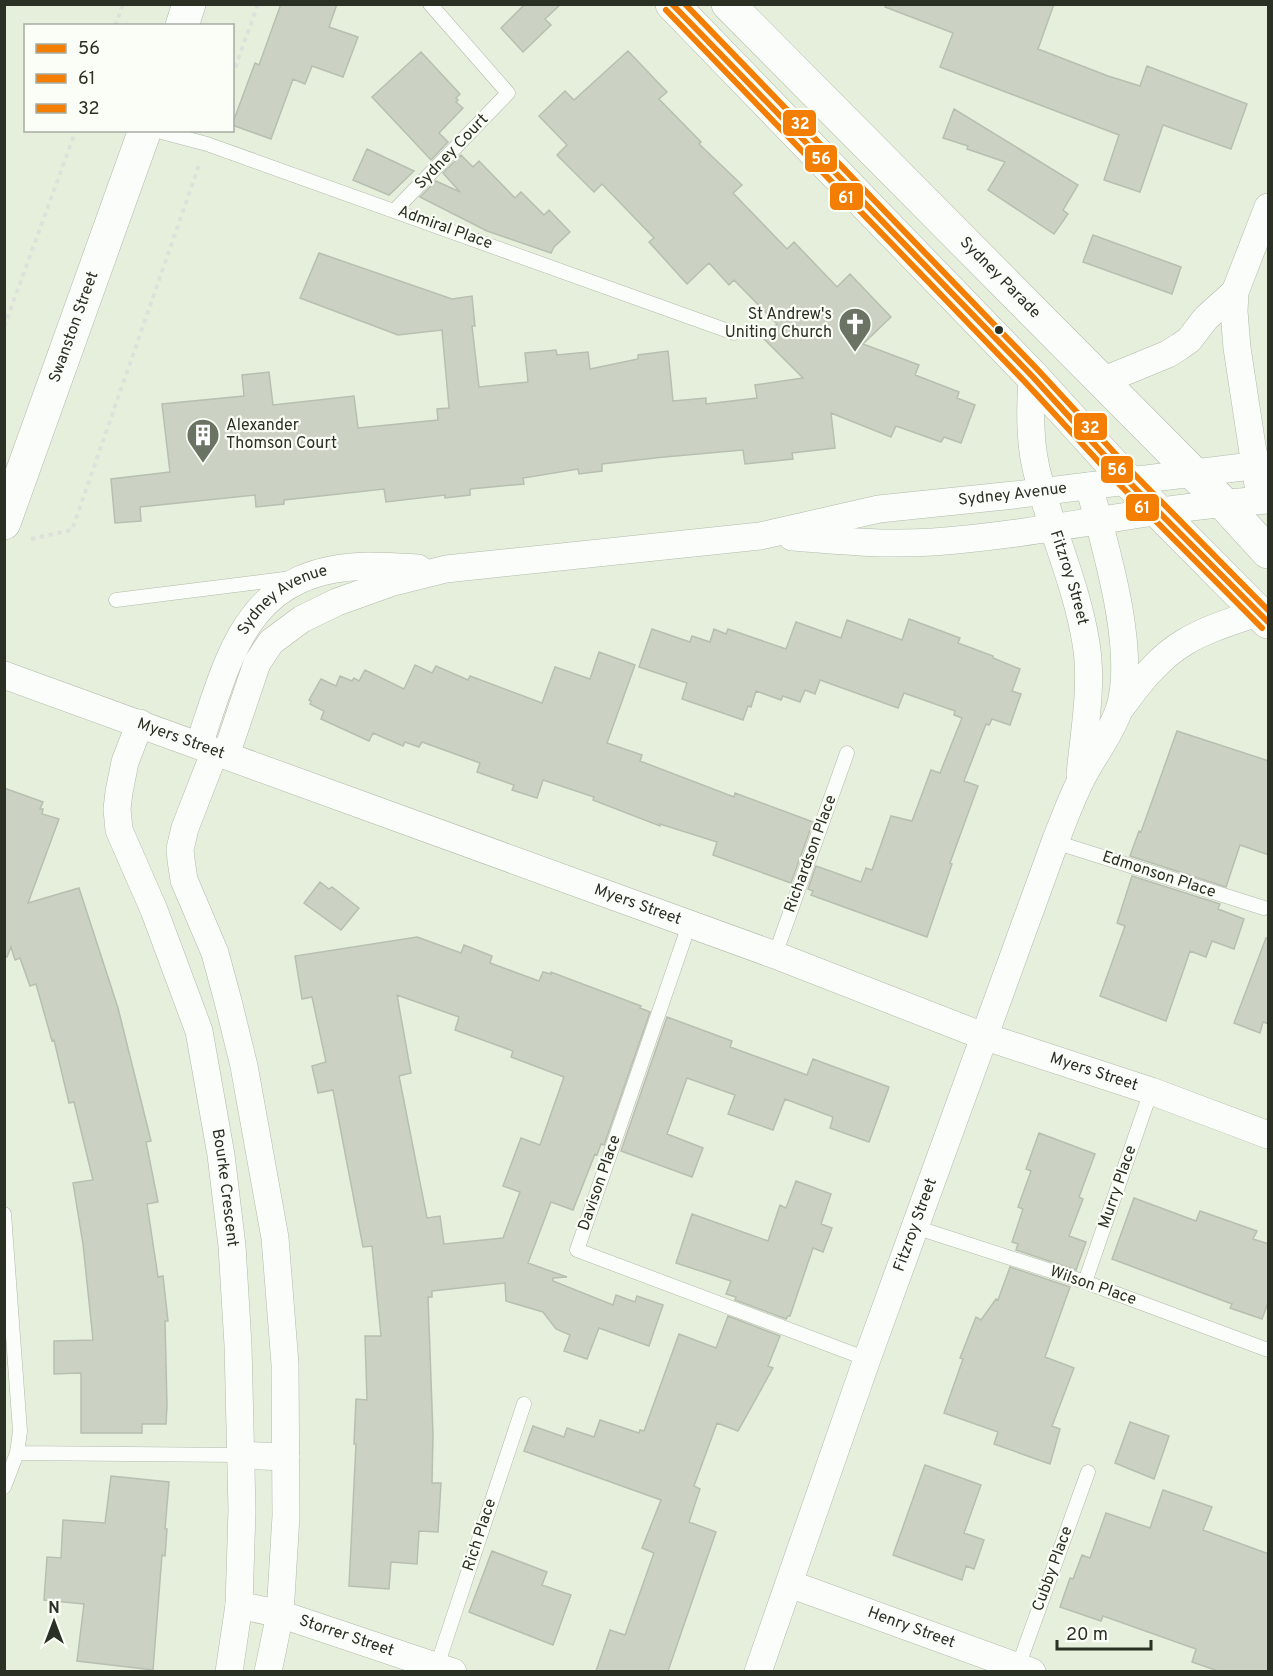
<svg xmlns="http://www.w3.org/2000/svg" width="1273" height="1676" viewBox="0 0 1273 1676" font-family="Overpass,sans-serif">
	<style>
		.building { fill: #cbd2c4; stroke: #b7bfb0; stroke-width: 1.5; fill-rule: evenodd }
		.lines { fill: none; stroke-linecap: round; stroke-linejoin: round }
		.service-casing { stroke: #b2baaa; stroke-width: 15 }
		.minor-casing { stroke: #b2baaa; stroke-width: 28 }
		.tertiary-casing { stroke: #b2baaa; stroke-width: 34 }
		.path { stroke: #dee1db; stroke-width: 4; stroke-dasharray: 4.5 4.5; stroke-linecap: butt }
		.service { stroke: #fbfdfa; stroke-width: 14 }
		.minor { stroke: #fbfdfa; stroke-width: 27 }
		.tertiary { stroke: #fbfdfa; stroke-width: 33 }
		.bus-1-casing { stroke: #fafef7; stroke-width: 10 }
		.bus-2-casing { stroke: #fafef7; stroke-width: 10 }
		.bus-3-casing { stroke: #fafef7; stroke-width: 10 }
		.bus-1 { stroke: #f47e02; stroke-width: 6 }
		.bus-2 { stroke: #f47e02; stroke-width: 6 }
		.bus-3 { stroke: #f47e02; stroke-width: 6 }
		.bus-dot { fill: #2a3023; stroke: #fafef7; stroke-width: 2 }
		.labels { text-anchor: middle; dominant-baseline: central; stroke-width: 4.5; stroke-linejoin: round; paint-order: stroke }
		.street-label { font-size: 16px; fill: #2a3023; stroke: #fafef7 }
		.poi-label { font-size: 16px; fill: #2a3023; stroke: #fafef7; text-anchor: end }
		.line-badge { stroke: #fafef7; stroke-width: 2 }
		.badge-label { font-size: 16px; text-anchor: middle; font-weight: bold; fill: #fff }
	</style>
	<rect width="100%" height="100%" fill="#e5efdc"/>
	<!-- building -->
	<path class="building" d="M 281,4 L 337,4 L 329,27 L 358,37 L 343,77 L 312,66 L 305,84 L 293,79 L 271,139 L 232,125 L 255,63 L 259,65 Z
		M 525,4 L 561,4 L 545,19 L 551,25 L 523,52 L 501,28 Z
		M 885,4 L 1054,4 L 1038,49 L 1108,76 L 1140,86 L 1147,66 L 1247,104 L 1231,149 L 1163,125 L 1140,192 L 1104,180 L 1119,135 L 940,67 L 953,33 L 885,7 Z
		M 628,51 L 667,92 L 659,99 L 701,142 L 699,144 L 742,185 L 733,193 L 787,249 L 794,242 L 837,287 L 850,274 L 891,317 L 863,344 L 919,365 L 915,375 L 959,392 L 957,398 L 975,405 L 961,443 L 944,437 L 941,442 L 896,426 L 891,437 L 831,413 L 835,448 L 792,453 L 793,459 L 745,464 L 743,450 L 664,457 L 602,464 L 602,471 L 579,474 L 578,469 L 523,478 L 524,484 L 470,489 L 470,495 L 445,498 L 445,495 L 386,502 L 384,489 L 284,500 L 284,504 L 256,507 L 255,495 L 140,507 L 141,521 L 115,523 L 111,479 L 170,472 L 162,404 L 244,396 L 242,375 L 269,372 L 273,405 L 354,396 L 358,428 L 438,420 L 437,409 L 449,408 L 442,330 L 398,335 L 300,298 L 319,253 L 452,299 L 472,296 L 475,326 L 472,326 L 479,387 L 528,382 L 525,353 L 556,350 L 557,355 L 588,352 L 590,369 L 638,359 L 638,355 L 668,351 L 673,401 L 706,398 L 706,404 L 757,398 L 755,385 L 803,378 L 763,338 L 777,324 L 734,280 L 729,285 L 709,263 L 687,284 L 649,242 L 654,238 L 602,184 L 594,192 L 557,155 L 567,145 L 539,116 L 565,91 L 574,100 Z
		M 421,52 L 460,94 L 456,98 L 458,100 L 456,102 L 463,108 L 439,133 L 448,142 L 431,160 L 372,97 Z
		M 954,109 L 1078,185 L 1063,210 L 1068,214 L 1054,234 L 988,190 L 1005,162 L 967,149 L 968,146 L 943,138 Z
		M 367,149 L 414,171 L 389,195 L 353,180 Z
		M 461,155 L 473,167 L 479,161 L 515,198 L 521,192 L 544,215 L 549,210 L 570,232 L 554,247 L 551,253 L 487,231 L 420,197 L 436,181 L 460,192 L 443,173 Z
		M 1093,235 L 1181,267 L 1172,294 L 1083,262 Z
		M 909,619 L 960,638 L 958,643 L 993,656 L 993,658 L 1020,669 L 1012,691 L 1021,694 L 1010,725 L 992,719 L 989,725 L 986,724 L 964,781 L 978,786 L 950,863 L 952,864 L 927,937 L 811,895 L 813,891 L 808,889 L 816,866 L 861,882 L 866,868 L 872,870 L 891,816 L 912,821 L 931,770 L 940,773 L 962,718 L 954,715 L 955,711 L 904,693 L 898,708 L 820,680 L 815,694 L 805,690 L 800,702 L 783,696 L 781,700 L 756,691 L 751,707 L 748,706 L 743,720 L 682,699 L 687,683 L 639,667 L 652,629 L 690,642 L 692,636 L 710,642 L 714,629 L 726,634 L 728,629 L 786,649 L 796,622 L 841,638 L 847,620 L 902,640 Z
		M 599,652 L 635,665 L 607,743 L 642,755 L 640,761 L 734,797 L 735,793 L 813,822 L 791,883 L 713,855 L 717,842 L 660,824 L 660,826 L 593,800 L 594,797 L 543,780 L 537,798 L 512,790 L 514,785 L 477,772 L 480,763 L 422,742 L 419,747 L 405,742 L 403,746 L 373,733 L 369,741 L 321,719 L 324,711 L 310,704 L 311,701 L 309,700 L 321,679 L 336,686 L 340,676 L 352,681 L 354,678 L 359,681 L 365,670 L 404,689 L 415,665 L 432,673 L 436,666 L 468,680 L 470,676 L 542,703 L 555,667 L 590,679 Z
		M 1177,731 L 1269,761 L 1269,855 L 1240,845 L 1226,887 L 1130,856 L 1139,831 L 1141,832 Z
		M 4,788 L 43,802 L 40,809 L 43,809 L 42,814 L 59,819 L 28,903 L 79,888 L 118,1008 L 151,1141 L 146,1142 L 158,1202 L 147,1204 L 158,1277 L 163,1276 L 168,1321 L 165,1321 L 167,1405 L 166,1424 L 142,1424 L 142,1433 L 81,1433 L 81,1373 L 54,1374 L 54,1341 L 93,1340 L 83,1244 L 73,1183 L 93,1180 L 74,1102 L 69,1103 L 54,1040 L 52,1041 L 36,984 L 30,986 L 20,958 L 15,960 L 11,947 L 7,957 L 4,957 Z
		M 1132,876 L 1220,904 L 1218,909 L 1244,919 L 1234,949 L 1212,941 L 1206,957 L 1190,951 L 1166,1021 L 1100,996 L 1125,926 L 1117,923 Z
		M 320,882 L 329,889 L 332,887 L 359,908 L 341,930 L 304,903 Z
		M 417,937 L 461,953 L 464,945 L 492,956 L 490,963 L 539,981 L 543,972 L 551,974 L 551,972 L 641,1006 L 640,1008 L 650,1012 L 604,1145 L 601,1144 L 597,1155 L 595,1154 L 573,1210 L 551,1202 L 528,1263 L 567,1277 L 553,1278 L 553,1281 L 613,1305 L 616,1295 L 635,1302 L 637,1296 L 663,1305 L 649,1346 L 599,1328 L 587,1359 L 564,1351 L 570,1335 L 556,1329 L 543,1312 L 506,1301 L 505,1283 L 432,1291 L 432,1297 L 428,1297 L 433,1434 L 432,1483 L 441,1483 L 438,1532 L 419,1531 L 417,1564 L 391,1562 L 389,1589 L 349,1586 L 356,1444 L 354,1444 L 356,1399 L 367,1400 L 365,1336 L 381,1336 L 372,1246 L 363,1247 L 333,1090 L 318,1093 L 312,1066 L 326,1062 L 312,997 L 302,999 L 295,956 ZM 397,995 L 459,1017 L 455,1030 L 513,1051 L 511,1057 L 564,1077 L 540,1145 L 521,1138 L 503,1186 L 520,1192 L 503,1238 L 444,1244 L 440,1216 L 427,1218 L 399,1076 L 411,1073 Z
		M 1266,938 L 1269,938 L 1269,1024 L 1263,1022 L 1260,1033 L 1234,1023 Z
		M 667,1017 L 732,1041 L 730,1047 L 807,1075 L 813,1059 L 889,1087 L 869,1142 L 830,1128 L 833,1117 L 785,1099 L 773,1130 L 728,1114 L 735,1095 L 687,1078 L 667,1134 L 703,1148 L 692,1177 L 621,1151 Z
		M 1039,1133 L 1095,1154 L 1079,1197 L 1083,1199 L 1069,1236 L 1086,1242 L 1076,1270 L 1016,1250 L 1018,1244 L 1012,1242 L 1023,1209 L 1018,1207 L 1031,1171 L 1026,1169 Z
		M 796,1181 L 831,1194 L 821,1224 L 832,1228 L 823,1252 L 813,1248 L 790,1316 L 788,1316 L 786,1319 L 735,1300 L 736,1297 L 726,1294 L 731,1281 L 676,1263 L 692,1214 L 768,1241 L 780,1205 L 786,1208 Z
		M 1134,1198 L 1196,1221 L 1200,1211 L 1257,1231 L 1253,1239 L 1269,1244 L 1269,1300 L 1262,1319 L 1230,1308 L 1232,1304 L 1112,1259 Z
		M 1010,1267 L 1070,1287 L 1045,1357 L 1074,1368 L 1052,1426 L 1060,1429 L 1050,1464 L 994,1444 L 998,1432 L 944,1413 L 963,1359 L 960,1358 L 976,1317 L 981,1320 L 996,1299 L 998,1300 Z
		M 728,1316 L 780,1336 L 768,1366 L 773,1368 L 738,1431 L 717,1423 L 694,1486 L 700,1489 L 689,1522 L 716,1532 L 668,1671 L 596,1671 L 610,1630 L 625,1635 L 654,1553 L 642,1548 L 661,1500 L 524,1451 L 533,1426 L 564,1437 L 567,1428 L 594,1437 L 600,1420 L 639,1433 L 640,1430 L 644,1431 L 679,1334 L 716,1348 Z
		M 1130,1422 L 1169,1436 L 1154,1479 L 1115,1463 Z
		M 925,1465 L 981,1485 L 964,1533 L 984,1540 L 974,1569 L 966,1566 L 962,1580 L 893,1555 Z
		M 111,1476 L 169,1482 L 165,1529 L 167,1529 L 165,1556 L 162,1555 L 153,1670 L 77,1661 L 84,1604 L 44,1600 L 47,1557 L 61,1558 L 63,1520 L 105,1523 Z
		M 1163,1490 L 1212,1507 L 1203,1530 L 1269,1554 L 1269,1671 L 1218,1671 L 1192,1662 L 1196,1649 L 1103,1616 L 1101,1621 L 1060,1607 L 1070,1578 L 1073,1579 L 1082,1555 L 1090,1558 L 1106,1513 L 1150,1528 Z
		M 492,1551 L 547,1572 L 542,1585 L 571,1595 L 553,1645 L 469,1612 Z"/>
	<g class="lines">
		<!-- service casing -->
		<g class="service-casing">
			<path id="service" d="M 154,130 L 207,144 L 734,333
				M 395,210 L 508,93 L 430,4
				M 116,600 L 292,578
				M 1055,842 L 1264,908
				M 689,925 L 577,1250 L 867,1359
				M 775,955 L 847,753
				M 4,1214 L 20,1431 L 17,1453 L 4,1487
				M 915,1227 L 1085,1282 L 1268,1350
				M 1085,1282 L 1151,1091
				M 17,1453 L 239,1455
				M 437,1666 L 524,1404
				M 1018,1667 L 1088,1472"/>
		</g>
		<!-- minor casing -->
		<g class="minor-casing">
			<g id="minor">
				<path id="s1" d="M 1032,376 C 1030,411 1029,446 1039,480 C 1053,535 1077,587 1086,643 C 1093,685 1084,732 1080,775"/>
				<path d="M 1102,381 L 1168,354 L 1179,347 L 1189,340 L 1206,318 L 1235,292"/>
				<path d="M 1258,485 L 1237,348 L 1234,311 L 1235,292 L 1268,207"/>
				<path d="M 792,537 C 839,541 885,545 933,542 C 1046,534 1156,506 1268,500"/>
				<path id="s2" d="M 4,675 L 775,955 L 983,1036 L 1151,1091 L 1268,1135"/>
				<path d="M 1121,708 C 1138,684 1159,657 1185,642 C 1208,628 1234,621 1259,612"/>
				<path id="s3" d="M 140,723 L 125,762 L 119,792 L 117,809 L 119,830 L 154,910 L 199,1031 L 221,1155 L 232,1246 L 238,1345 L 242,1510 L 239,1605 L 229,1672"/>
				<path id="s4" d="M 199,745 C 231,651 247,569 368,566 C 384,566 401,567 418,568"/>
				<path d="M 215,751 L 185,828 L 180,849 L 181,860 L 184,880 L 215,953 L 228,1001 L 244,1066 L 275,1238 L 285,1364 L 286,1516 L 280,1614 L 268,1672"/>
				<path id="s5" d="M 226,755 L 257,663 L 271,642 L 302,619 L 337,602 L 390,583 L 446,569 L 760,536 L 879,509 L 1014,495 L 1268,464"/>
				<path d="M 239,1455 L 286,1457"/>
				<path id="s6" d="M 790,1584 L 1032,1672"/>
				<path id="s7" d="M 239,1605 L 280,1614 L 453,1672"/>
				<path id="s8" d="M 758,1672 L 867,1359 L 1055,842 C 1063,822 1070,802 1080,782 C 1091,758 1110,736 1119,710 C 1138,652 1105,545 1089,486"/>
			</g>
		</g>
		<!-- tertiary casing -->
		<g class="tertiary-casing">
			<g id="tertiary">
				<path d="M 672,4 L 1032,376 L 1127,480 L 1268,622"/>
				<path id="s9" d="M 728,4 L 1224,504 L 1268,552"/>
				<path d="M 182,26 L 189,4"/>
				<path id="s10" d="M 4,523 L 145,130"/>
			</g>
		</g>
		<!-- path -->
		<path class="path" d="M 115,26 L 123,4
			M 232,76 L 258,4
			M 4,327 L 76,130
			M 31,539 L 72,530 L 199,165"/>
		<!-- service -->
		<use href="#service" class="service"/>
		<!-- minor -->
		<use href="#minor" class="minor"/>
		<!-- tertiary -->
		<use href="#tertiary" class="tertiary"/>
		<!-- bus-1 casing -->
		<g class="bus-1-casing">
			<path id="bus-1" d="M 672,4 L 1032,376 L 1127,480 L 1268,622"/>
		</g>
		<!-- bus-2 casing -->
		<g class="bus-2-casing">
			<path id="bus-2" d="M 666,10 L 1025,382 L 1121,486 L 1262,628"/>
		</g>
		<!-- bus-3 casing -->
		<g class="bus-3-casing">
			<path id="bus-3" d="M 685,4 L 1038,370 L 1134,474 L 1268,610"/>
		</g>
		<!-- bus-1 -->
		<use href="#bus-1" class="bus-1"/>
		<!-- bus-2 -->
		<use href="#bus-2" class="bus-2"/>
		<!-- bus-3 -->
		<use href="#bus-3" class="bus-3"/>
	</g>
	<!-- icons -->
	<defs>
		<g id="church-pin" transform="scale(1.725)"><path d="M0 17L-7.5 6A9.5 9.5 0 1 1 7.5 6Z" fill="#6b7364" stroke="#fafef7"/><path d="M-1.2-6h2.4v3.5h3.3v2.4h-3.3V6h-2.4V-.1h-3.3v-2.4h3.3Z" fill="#fff"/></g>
		<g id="building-pin" transform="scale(1.725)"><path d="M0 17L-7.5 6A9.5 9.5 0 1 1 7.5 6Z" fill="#6b7364" stroke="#fafef7"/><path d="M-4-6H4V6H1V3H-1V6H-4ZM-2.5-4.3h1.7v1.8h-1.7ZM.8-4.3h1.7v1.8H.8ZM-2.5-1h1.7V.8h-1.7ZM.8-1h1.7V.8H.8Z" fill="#fff"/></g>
	</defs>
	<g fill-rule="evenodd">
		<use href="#church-pin" x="855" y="324"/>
		<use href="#building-pin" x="203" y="435"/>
	</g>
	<!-- markers -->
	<circle class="bus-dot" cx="999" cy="330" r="5"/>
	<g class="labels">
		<!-- street labels -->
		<g class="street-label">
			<text transform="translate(452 152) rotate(-46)">Sydney Court</text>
			<text transform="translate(445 228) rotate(20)">Admiral Place</text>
			<text stroke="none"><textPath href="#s9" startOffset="386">Sydney Parade</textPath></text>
			<text stroke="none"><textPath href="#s10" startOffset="208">Swanston Street</textPath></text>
			<text stroke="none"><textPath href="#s5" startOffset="886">Sydney Avenue</textPath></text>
			<text stroke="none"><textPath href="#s1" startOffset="207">Fitzroy Street</textPath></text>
			<text stroke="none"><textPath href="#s4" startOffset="174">Sydney Avenue</textPath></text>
			<text stroke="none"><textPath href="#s2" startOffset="188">Myers Street</textPath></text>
			<text transform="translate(811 854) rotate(-70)">Richardson Place</text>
			<text transform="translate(1159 875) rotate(18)">Edmonson Place</text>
			<text stroke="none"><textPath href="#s2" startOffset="674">Myers Street</textPath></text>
			<text stroke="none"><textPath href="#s2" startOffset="1160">Myers Street</textPath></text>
			<text transform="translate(600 1183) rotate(-71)">Davison Place</text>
			<text stroke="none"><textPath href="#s3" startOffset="486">Bourke Crescent</textPath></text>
			<text transform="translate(1118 1187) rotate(-71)">Murry Place</text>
			<text stroke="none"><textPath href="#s8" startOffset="474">Fitzroy Street</textPath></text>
			<text transform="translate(1093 1286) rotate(19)">Wilson Place</text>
			<text transform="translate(480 1535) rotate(-72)">Rich Place</text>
			<text transform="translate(1053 1569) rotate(-70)">Cubby Place</text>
			<text stroke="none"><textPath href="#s6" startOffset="129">Henry Street</textPath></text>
			<text stroke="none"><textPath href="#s7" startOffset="112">Storrer Street</textPath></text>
		</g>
		<!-- poi labels -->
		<g class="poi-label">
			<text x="832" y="315">St Andrew's<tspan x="832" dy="18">Uniting Church</tspan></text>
			<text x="226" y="426" text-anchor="start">Alexander<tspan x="226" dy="18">Thomson Court</tspan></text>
		</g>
	</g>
	<g class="line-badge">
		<rect x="782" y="109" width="35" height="28" rx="6" fill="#f47e02"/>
		<rect x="804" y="144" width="34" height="29" rx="6" fill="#f47e02"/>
		<rect x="829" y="182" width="35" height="29" rx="6" fill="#f47e02"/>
		<rect x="1073" y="412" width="35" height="29" rx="6" fill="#f47e02"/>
		<rect x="1100" y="455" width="34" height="29" rx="6" fill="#f47e02"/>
		<rect x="1125" y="493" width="35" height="29" rx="6" fill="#f47e02"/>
	</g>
	<g class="badge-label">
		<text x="800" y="129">32</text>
		<text x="821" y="164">56</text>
		<text x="846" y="203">61</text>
		<text x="1090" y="433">32</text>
		<text x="1117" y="475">56</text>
		<text x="1142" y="513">61</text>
	</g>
	<!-- border -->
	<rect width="1273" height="1676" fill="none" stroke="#2a3023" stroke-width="12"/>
	<!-- legend -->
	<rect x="24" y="24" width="210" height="108" fill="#fafef7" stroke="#a7aca2" stroke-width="1.5"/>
	<rect x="36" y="44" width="30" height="9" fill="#f47e02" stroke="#a7aca2" stroke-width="1.5"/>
	<text x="78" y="54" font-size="18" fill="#2a3023">56</text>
	<rect x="36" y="74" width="30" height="9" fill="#f47e02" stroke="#a7aca2" stroke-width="1.5"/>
	<text x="78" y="84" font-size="18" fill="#2a3023">61</text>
	<rect x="36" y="104" width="30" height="9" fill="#f47e02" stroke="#a7aca2" stroke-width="1.5"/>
	<text x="78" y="114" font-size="18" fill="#2a3023">32</text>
	<!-- north arrow -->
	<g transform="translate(54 1622)" stroke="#fafef7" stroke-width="4.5" paint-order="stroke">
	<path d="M0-4.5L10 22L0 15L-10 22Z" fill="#2a3023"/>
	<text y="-9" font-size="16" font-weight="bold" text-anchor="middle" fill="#2a3023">N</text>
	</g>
	<!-- scale -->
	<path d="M1057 1640v9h94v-9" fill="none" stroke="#2a3023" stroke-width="3"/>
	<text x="1066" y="1640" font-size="18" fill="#2a3023" stroke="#fafef7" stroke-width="4.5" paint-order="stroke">20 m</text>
</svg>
